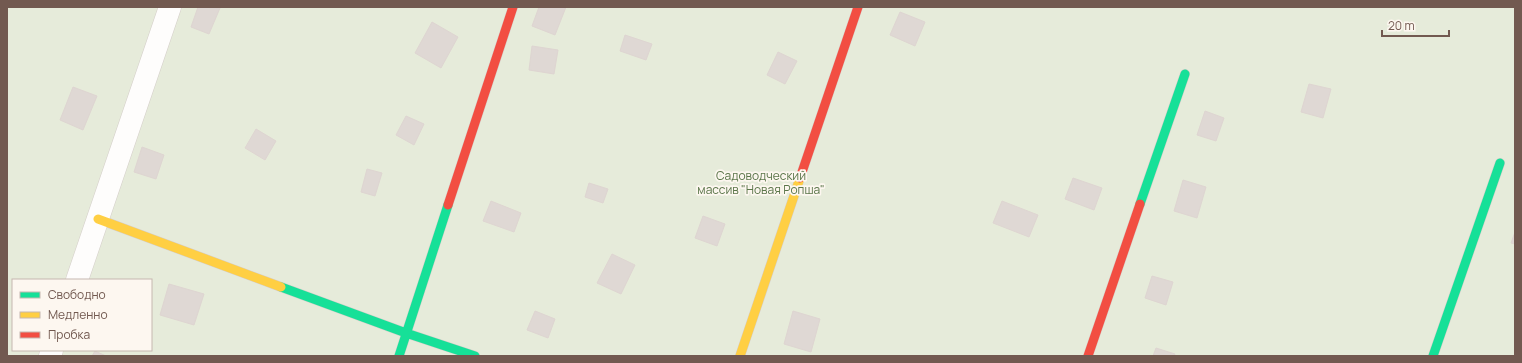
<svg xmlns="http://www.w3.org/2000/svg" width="1522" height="363" viewBox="0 0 1522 363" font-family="Manrope,sans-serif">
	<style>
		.green { fill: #e6ebda; fill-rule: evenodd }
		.building { fill: #dfd8d4; stroke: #ded5d1 }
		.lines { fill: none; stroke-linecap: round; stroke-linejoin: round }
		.street-casing { stroke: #d4cec9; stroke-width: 23 }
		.fast-casing { stroke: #d6ceca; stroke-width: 10 }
		.slow-casing { stroke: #d6ceca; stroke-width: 10 }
		.jam-casing { stroke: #d6ceca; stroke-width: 10 }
		.street { stroke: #fefdfc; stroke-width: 22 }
		.fast { stroke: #16e098; stroke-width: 9 }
		.slow { stroke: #ffcf43; stroke-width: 9 }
		.jam { stroke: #f24e42; stroke-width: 9 }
		.labels { text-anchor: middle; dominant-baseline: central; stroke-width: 3.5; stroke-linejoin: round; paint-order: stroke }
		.park-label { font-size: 12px; fill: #5b764a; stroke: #fdf7f0 }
	</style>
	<rect width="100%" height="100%" fill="#f6f2ee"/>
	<!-- green -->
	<path class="green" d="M 7,7 L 1515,7 L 1515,356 L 7,356 ZM 13,280 L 151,280 L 151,350 L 13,350 Z"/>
	<!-- building -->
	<path class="building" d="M 198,7 L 220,8 L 209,34 L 191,27 Z
		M 539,7 L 566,7 L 555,35 L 532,26 Z
		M 900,12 L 925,22 L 915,46 L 890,35 Z
		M 432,22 L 458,37 L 441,68 L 415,53 Z
		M 625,35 L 652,44 L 646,60 L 620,51 Z
		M 532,46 L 558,50 L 554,74 L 529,70 Z
		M 778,52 L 797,61 L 785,84 L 767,75 Z
		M 1309,84 L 1331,89 L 1323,118 L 1301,112 Z
		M 73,87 L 97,96 L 83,130 L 60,120 Z
		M 1205,111 L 1224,118 L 1216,141 L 1197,135 Z
		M 406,116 L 424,124 L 414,145 L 396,135 Z
		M 256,129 L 276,141 L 265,160 L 245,148 Z
		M 142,147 L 164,155 L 156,179 L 134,172 Z
		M 367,169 L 382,173 L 375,196 L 361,192 Z
		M 1073,178 L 1102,188 L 1094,210 L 1065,199 Z
		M 1183,180 L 1206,187 L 1197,218 L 1174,211 Z
		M 589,183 L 608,189 L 603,203 L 585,197 Z
		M 491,201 L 521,213 L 514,232 L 483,221 Z
		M 1002,201 L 1038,215 L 1029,237 L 993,223 Z
		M 703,216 L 725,224 L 717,246 L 695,238 Z
		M 1515,232 L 1515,244 L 1511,243 Z
		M 612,254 L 635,265 L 621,294 L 597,283 Z
		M 1152,276 L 1173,282 L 1166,305 L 1145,298 Z
		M 169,284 L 204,294 L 194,325 L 160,315 Z
		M 535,311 L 555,319 L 548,338 L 527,330 Z
		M 793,311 L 820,319 L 811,352 L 784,344 Z
		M 1156,348 L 1175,354 L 1174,356 L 1153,356 Z
		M 95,351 L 106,356 L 92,356 Z"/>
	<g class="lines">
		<!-- street casing -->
		<g class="street-casing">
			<path id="street" d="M 77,280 L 170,7
				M 50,356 L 52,350"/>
		</g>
		<!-- fast casing -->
		<g class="fast-casing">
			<path id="fast" d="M 1140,204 L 1185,74
				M 281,287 L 406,333 L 475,356
				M 399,356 L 448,205
				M 1433,356 L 1500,163"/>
		</g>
		<!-- slow casing -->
		<g class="slow-casing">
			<path id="slow" d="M 98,219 L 281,287
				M 740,356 L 800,178"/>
		</g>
		<!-- jam casing -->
		<g class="jam-casing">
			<path id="jam" d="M 800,178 L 858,7
				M 448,205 L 513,7
				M 1088,356 L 1140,204"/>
		</g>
		<!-- street -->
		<use href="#street" class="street"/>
		<!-- fast -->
		<use href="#fast" class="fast"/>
		<!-- slow -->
		<use href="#slow" class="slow"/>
		<!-- jam -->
		<use href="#jam" class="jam"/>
	</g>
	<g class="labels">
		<!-- park labels -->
		<g class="park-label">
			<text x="761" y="175">Садоводческий<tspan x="761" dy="14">массив "Новая Ропша"</tspan></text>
		</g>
	</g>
	<!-- border -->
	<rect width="1522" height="363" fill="none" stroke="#725950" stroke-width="16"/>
	<!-- legend -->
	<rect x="12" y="279" width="140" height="72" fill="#fdf7f0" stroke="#c5b8b0"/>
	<rect x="20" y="292" width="20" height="6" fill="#16e098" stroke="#c5b8b0"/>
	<text x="48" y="299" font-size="12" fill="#725950">Свободно</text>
	<rect x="20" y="312" width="20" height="6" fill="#ffcf43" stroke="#c5b8b0"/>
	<text x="48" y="319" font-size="12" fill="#725950">Медленно</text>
	<rect x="20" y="332" width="20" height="6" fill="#f24e42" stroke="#c5b8b0"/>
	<text x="48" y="339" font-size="12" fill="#725950">Пробка</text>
	<!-- scale -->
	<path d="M1382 30v6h67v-6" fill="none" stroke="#725950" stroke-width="2"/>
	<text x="1388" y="30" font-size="12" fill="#725950" stroke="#fdf7f0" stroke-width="3" paint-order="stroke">20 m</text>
</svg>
